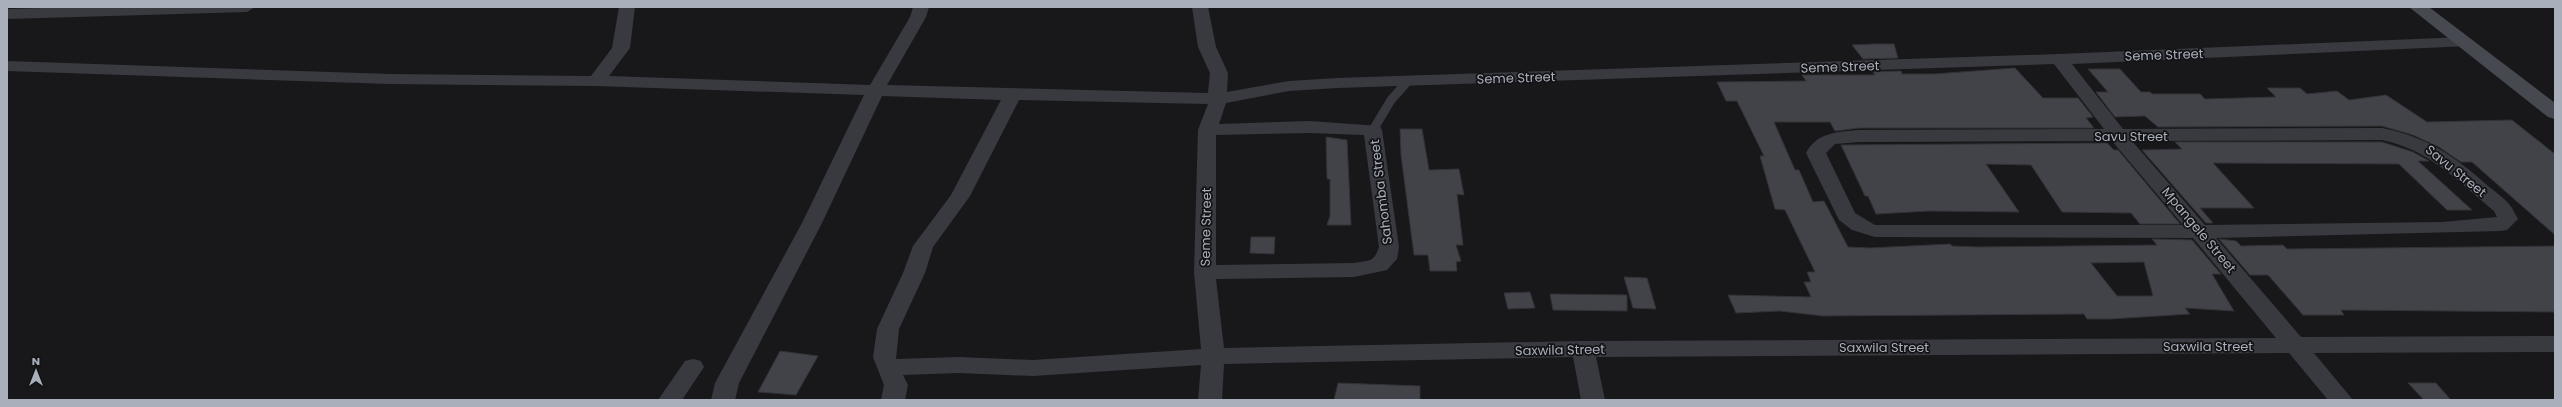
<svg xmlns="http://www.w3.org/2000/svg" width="2562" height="407" viewBox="0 0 2562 407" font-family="Poppins,sans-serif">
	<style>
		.building { fill: #424348; stroke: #323237; fill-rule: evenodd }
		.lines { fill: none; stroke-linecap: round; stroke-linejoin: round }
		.lane { stroke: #393a40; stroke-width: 9 }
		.street { fill: #393a40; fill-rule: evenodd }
		.secondary { fill: #474950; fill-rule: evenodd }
		.labels { text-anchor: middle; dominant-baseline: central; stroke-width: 3.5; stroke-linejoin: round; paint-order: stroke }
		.street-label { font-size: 13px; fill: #aaafbc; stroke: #131316 }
	</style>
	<rect width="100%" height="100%" fill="#18181b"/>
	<!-- building -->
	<path class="building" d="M 1873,44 L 1894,44 L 1898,58 L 1863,59 L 1852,45 Z
		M 2015,68 L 2043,98 L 2078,98 L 2093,117 L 2086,118 L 2094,128 L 1859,128 L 1835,131 L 1830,122 L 1774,122 L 1795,170 L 1799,170 L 1813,202 L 1824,201 L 1848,247 L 1870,248 L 1950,244 L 1952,246 L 1978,247 L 2157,245 L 2152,239 L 2192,240 L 2221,274 L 2212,274 L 2234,311 L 2185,308 L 2190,314 L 2110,319 L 2087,319 L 2084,314 L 1823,316 L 1780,311 L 1736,313 L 1728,295 L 1811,297 L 1804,282 L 1811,282 L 1807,272 L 1815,272 L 1785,210 L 1775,209 L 1760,156 L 1764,156 L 1737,101 L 1726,101 L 1717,82 L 1806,81 L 1802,75 L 1875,75 L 1873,72 L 1901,71 L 1902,74 L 1934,74 ZM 2144,262 L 2153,296 L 2117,296 L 2091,263 Z
		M 2088,69 L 2120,69 L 2141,92 L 2150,92 L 2152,94 L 2200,94 L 2205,99 L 2276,97 L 2267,88 L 2300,88 L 2307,94 L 2337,91 L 2349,100 L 2386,95 L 2427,122 L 2512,120 L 2555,154 L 2555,235 L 2472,162 L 2461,162 L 2439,147 L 2413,135 L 2382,126 L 2158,127 L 2145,116 L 2115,117 L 2096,92 L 2108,92 Z
		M 1400,129 L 1422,129 L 1429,170 L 1459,169 L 1464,195 L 1457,194 L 1463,245 L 1456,245 L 1461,261 L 1456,262 L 1457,271 L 1430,271 L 1428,255 L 1414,255 L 1401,155 Z
		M 1326,137 L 1347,140 L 1351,225 L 1327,225 L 1330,216 L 1330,179 L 1327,179 Z
		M 2175,142 L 2382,142 L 2413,152 L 2429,161 L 2418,161 L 2472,210 L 2447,210 L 2399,164 L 2213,163 L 2254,208 L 2200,208 L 2213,223 L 2206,223 L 2142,150 L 2182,149 Z
		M 2107,143 L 2114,150 L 2118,150 L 2180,224 L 2140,224 L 2131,213 L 2062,212 L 2031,165 L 1986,164 L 2019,212 L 1929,211 L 1876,214 L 1868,196 L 1865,196 L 1841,145 Z
		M 1251,237 L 1275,237 L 1274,254 L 1250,253 Z
		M 2219,239 L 2236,241 L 2241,246 L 2283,245 L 2287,249 L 2555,246 L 2555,312 L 2341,310 L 2344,315 L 2303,315 L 2268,275 L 2250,275 Z
		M 1624,277 L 1647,278 L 1656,309 L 1633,308 Z
		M 1530,292 L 1535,308 L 1508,309 L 1504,293 Z
		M 1550,294 L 1627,295 L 1627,311 L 1553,310 Z
		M 780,351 L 818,356 L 796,395 L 758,392 Z
		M 1338,383 L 1420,386 L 1420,400 L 1334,400 Z
		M 2408,383 L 2436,383 L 2451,400 L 2424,400 Z"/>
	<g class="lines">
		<!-- lane -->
		<path class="lane" d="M 1373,130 L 1391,100 L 1407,82"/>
		<!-- street -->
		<path class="street" d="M 77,7 L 255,7 L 247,12 L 7,19 L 7,9 Z
			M 619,7 L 635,7 L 630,48 L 609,76 L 870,85 L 910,17 L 913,7 L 929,7 L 926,17 L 887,85 L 1208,93 L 1210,73 L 1198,47 L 1192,7 L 1208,7 L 1216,47 L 1228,73 L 1227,92 L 1289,81 L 1337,78 L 2059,54 L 2463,37 L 2469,38 L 2472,42 L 2469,46 L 2072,64 L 2123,129 L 2382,128 C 2427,137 2453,155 2487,185 C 2495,192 2506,199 2512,208 L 2518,219 L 2507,230 L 2500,231 L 2216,238 L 2301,337 L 2555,336 L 2555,352 L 2314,353 L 2353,400 L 2328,400 L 2289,353 L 1596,357 L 1605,400 L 1581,400 L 1573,357 L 1224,364 L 1222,400 L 1198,400 L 1201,365 L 1033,376 L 959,373 L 903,375 L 908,385 L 905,400 L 881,400 L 884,385 L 873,357 L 877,329 L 903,273 L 913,246 L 951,195 L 1001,100 L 882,96 L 822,223 L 739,383 L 735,400 L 711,400 L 715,383 L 802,223 L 864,95 L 596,86 L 390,84 L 7,71 L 7,61 L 390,74 L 591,76 L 612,48 ZM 2054,64 L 2104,129 L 1859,130 C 1838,132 1817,132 1806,153 L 1839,220 L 1852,230 L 1875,237 L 2193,238 L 2276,338 L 1583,341 L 1224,348 L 1216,279 L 1354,277 L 1387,270 L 1397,259 L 1399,247 L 1382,130 L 1380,126 L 1309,121 L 1219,124 L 1226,103 L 1289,91 L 1337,88 ZM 1019,100 L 1208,104 L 1198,130 L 1194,272 L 1201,349 L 1033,360 L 959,357 L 896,359 L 899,329 L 925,273 L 933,247 L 970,196 ZM 1309,133 L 1364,135 L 1379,247 C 1374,263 1369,260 1354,263 L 1216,265 L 1216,135 ZM 2382,140 C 2428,149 2459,182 2494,211 L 2497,217 L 2442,222 L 2205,225 L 2132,141 ZM 2112,141 L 2183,225 L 1875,225 L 1855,213 L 1826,153 L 1835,144 L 1859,142 Z
			M 693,359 L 701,361 L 704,367 L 682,400 L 658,400 L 685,361 Z"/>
		<!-- secondary -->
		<path class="secondary" d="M 2409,7 L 2429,7 L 2555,103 L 2555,119 L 2548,117 Z"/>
	</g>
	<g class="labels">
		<!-- street labels -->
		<g class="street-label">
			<text transform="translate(2164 55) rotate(-2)">Seme Street</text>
			<text transform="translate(1840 67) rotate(-2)">Seme Street</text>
			<text transform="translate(1516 78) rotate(-2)">Seme Street</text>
			<text x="2131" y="136">Savu Street</text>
			<text transform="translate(2456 171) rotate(39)">Savu Street</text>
			<text transform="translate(1381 192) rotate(-97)">Sahomba Street</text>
			<text transform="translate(1206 227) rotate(-89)">Seme Street</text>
			<text transform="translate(2199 230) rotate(50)">Mpangele Street</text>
			<text x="2208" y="346">Saxwila Street</text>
			<text x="1884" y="347">Saxwila Street</text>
			<text transform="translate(1560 350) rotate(-1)">Saxwila Street</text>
		</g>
	</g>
	<!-- border -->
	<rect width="2562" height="407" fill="none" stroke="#aaafbc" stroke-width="16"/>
	<!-- north arrow -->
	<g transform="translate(36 371)" stroke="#131316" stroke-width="3" paint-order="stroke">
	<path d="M0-3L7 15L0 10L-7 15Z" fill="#aaafbc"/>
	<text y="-6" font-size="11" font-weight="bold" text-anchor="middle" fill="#aaafbc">N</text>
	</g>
</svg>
